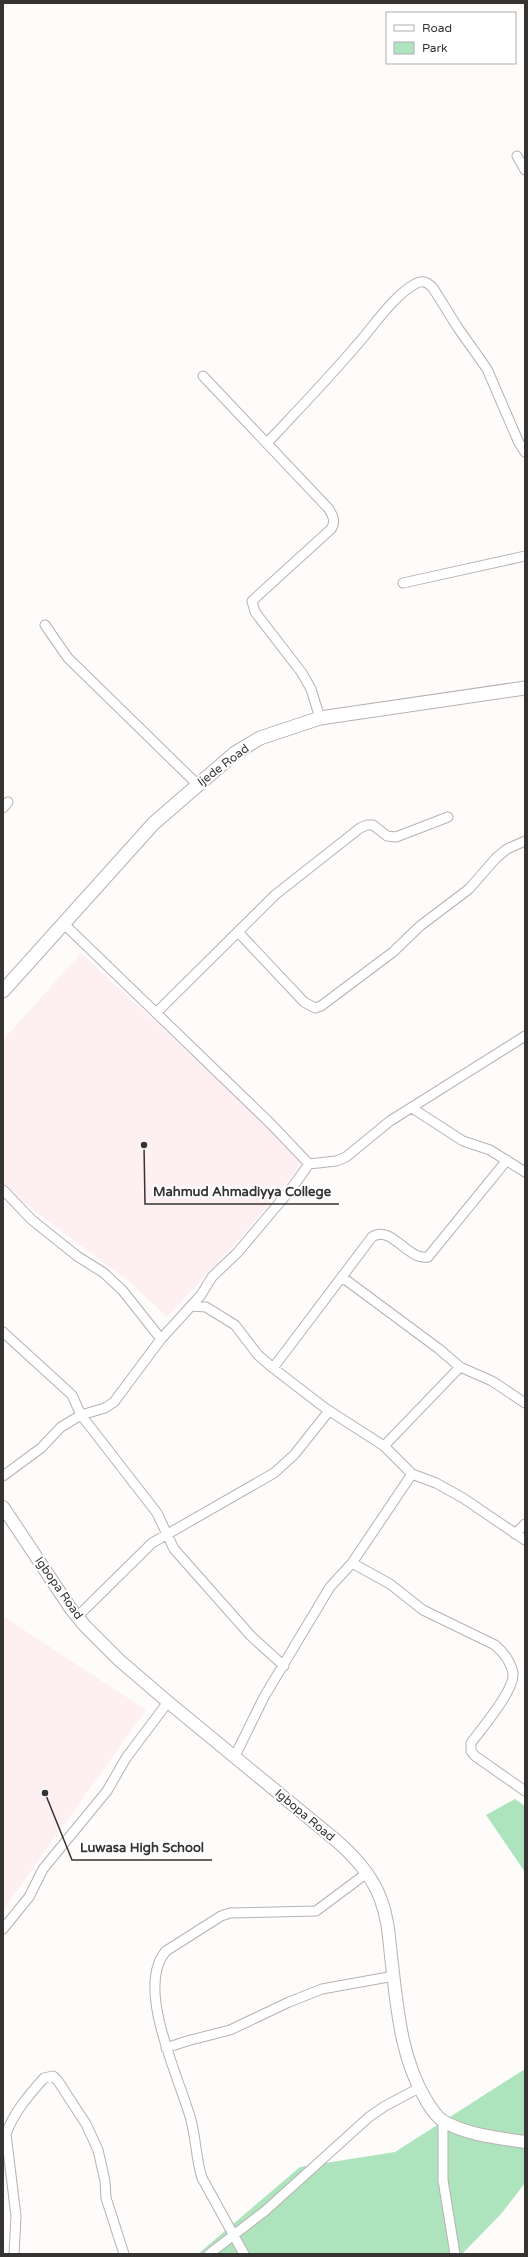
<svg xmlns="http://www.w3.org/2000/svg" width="528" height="2257" viewBox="0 0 528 2257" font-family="'Varela Round',sans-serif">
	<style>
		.built { fill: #fef0f2 }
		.green { fill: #aee4bd }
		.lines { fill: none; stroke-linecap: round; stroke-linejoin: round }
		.minor-casing { stroke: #b9b1b2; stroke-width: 11 }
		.tertiary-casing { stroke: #b9b1b2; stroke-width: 14 }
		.secondary-casing { stroke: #b9b1b2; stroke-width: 15 }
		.minor { stroke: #fff; stroke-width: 9 }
		.tertiary { stroke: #fff; stroke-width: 12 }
		.secondary { stroke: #fff; stroke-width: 13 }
		.labels { text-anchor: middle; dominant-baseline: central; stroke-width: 4; stroke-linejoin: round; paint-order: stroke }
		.street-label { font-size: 12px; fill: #363333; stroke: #fff }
		.leader { fill: none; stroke: #363333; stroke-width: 1.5 }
		.callout-dot { fill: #363333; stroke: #fff; stroke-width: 1.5 }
		.callout-label { font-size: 13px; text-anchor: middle; font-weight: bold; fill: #363333; stroke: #fff; stroke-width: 4; stroke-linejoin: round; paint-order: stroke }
	</style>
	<rect width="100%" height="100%" fill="#fefbfb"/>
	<!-- built -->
	<path class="built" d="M 81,953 L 270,1128 L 299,1162 L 298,1169 L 244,1234 L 167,1317 L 132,1284 L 29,1207 L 3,1185 L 3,1040 Z
		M 3,1616 L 146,1710 L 3,1910 Z"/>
	<!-- green -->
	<path class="green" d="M 515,1799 L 525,1806 L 525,1872 L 486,1815 Z
		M 525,2069 L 525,2183 L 501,2214 L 462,2254 L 198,2254 L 300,2167 L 395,2152 Z"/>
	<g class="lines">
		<!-- minor casing -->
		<g class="minor-casing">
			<path id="minor" d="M 517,156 L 525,170
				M 203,376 L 329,509 C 333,516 336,522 331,529 L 252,601 L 255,612 L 302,673 L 311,689 L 320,718
				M 267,443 C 297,411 327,380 356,346 C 373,327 393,296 415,284 C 423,279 428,283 433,288 L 458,328 L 487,369 L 519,443 L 525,452
				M 403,583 L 525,556
				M 45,625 L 68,658 L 197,784
				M 3,808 L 8,802
				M 63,923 L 271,1124 L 309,1164
				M 239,933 L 304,1002 L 315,1008 L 321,1006 L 393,952 L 420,926 L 469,889 L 496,858 L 507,849 L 525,841
				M 156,1013 L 275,895 L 360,828 L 367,825 L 373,825 L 387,836 L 396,837 L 448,817
				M 412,1108 L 463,1141 L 490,1150 L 525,1172
				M 3,1190 L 32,1220 L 77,1256 L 104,1273 L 123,1291 L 161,1339
				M 342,1277 L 439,1349 L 460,1367 L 492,1381 L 525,1403
				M 192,1306 L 206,1307 L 235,1325 L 258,1355 L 273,1368 L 325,1408 L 384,1446 L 412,1474 L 436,1483 L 463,1498 L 525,1540
				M 3,1332 L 72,1395 L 81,1415 L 157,1513 L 174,1549 L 251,1636 L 284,1666
				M 273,1368 L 372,1237 C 391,1224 408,1261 428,1257 L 507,1160
				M 384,1446 L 460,1367
				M 3,1476 L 41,1448 L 61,1427 L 81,1415 L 105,1408 L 114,1402 L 161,1339 L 201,1295 L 212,1277 L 238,1252 L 291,1189 L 309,1164 L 336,1161 L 346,1157 L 390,1121 L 525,1036
				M 515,1534 L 525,1524
				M 352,1563 L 390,1584 L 423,1610 L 495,1645 C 503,1652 511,1662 513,1673 C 515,1690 482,1728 471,1743 L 471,1751 L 475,1756 L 525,1791
				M 77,1617 L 152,1543 L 274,1473 L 294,1455 L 329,1411
				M 235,1756 L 264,1697 L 330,1587 L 352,1563 L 412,1474
				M 3,1929 L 29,1897 L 43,1869 L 107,1791 L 126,1758 L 168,1702
				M 166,2048 L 187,2041 L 230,2030 L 289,2002 L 322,1989 L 394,1976
				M 443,2120 L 443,2180 L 455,2254
				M 14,2254 L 16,2216 L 6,2134 C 14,2112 28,2096 44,2078 L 53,2076 L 58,2081 L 86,2124 L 98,2150 L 105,2181 L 106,2198 L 124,2254
				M 209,2254 L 265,2211 L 369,2117 L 385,2106 L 419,2088
				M 244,2254 L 202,2178 C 196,2159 196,2139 191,2120 C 180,2079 134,1987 166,1951 L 221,1916 L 230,1913 L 316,1911 L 367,1873"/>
		</g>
		<!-- tertiary casing -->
		<g class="tertiary-casing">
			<path id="tertiary" d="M 3,1507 L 71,1609 L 85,1626 L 119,1660 L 168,1702 L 338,1842 C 356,1858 373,1877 381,1900 C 388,1919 389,1937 391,1956 C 397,2005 400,2057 426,2100 C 430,2107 436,2116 443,2121 C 467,2135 498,2138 525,2142"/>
		</g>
		<!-- secondary casing -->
		<g class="secondary-casing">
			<path id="secondary" d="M 3,991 L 154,823 L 235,753 L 260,738 L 320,718 L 525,688"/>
		</g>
		<!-- minor -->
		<use href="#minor" class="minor"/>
		<!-- tertiary -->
		<use href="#tertiary" class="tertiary"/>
		<!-- secondary -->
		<use href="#secondary" class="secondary"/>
	</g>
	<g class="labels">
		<!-- street labels -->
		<g class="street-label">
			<text transform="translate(223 765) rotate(-37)">Ijede Road</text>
			<text transform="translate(59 1588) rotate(55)">Igbopa Road</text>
			<text transform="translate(305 1815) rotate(40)">Igbopa Road</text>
		</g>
	</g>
	<!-- callouts -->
	<path class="leader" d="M144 1145L145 1204H339M45 1793L72 1860H212"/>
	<g class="callout-dot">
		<circle cx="144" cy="1145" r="4"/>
		<circle cx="45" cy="1793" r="4"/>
	</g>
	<g class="callout-label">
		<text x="242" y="1196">Mahmud Ahmadiyya College</text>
		<text x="142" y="1852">Luwasa High School</text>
	</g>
	<!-- border -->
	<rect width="528" height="2257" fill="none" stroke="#363333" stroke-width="8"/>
	<!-- legend -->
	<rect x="386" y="12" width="130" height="52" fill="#ffffff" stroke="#afadad"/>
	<rect x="394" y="25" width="20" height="6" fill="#ffffff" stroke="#afadad"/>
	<text x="422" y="32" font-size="12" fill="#363333">Road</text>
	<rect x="394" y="42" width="20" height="12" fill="#aee4bd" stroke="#afadad"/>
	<text x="422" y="52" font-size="12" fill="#363333">Park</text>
</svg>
